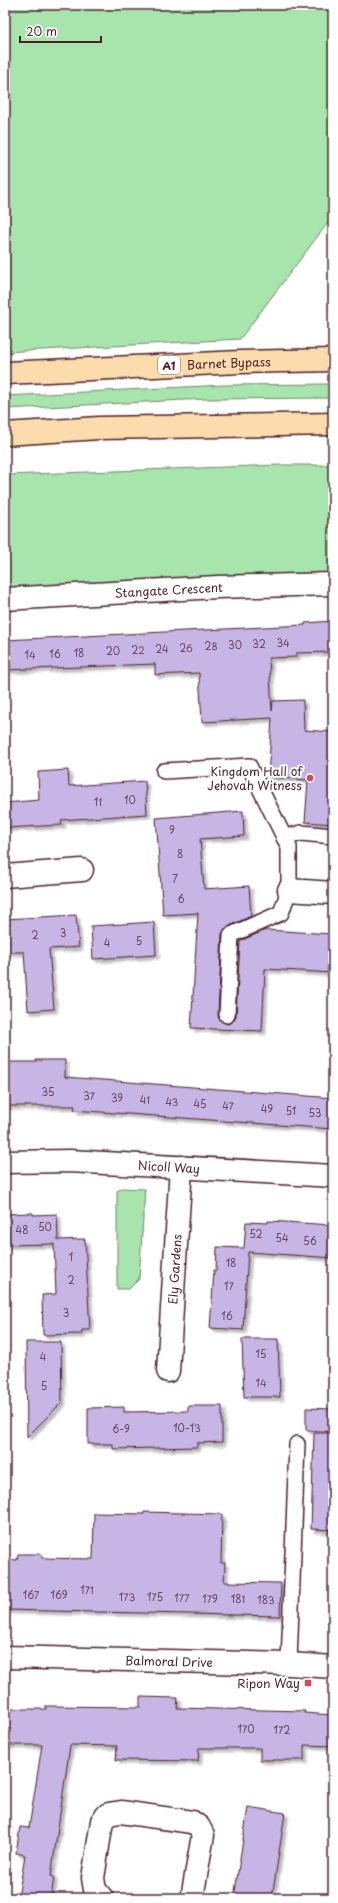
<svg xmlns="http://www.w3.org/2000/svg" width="338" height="1903" viewBox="0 0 338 1903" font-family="'Playpen Sans',sans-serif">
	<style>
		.green { fill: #a7e5ac; stroke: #78826c }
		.building { fill: #c7b5e6; stroke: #4a1f2b; filter: url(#shadow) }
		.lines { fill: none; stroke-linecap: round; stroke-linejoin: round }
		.lane-casing { stroke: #4a1f2b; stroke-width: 18 }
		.street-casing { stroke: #4a1f2b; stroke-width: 25 }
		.highway-casing { stroke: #4a1f2b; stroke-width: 25 }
		.lane { stroke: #fff; stroke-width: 15 }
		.street { stroke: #fff; stroke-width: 22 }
		.highway { stroke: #fcdcac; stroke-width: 22 }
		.poi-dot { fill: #d1495b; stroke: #fff; stroke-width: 1.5 }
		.labels { text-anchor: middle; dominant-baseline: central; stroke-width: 4; stroke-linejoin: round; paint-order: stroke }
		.number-label { font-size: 10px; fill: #69445a }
		.shield { fill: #fff; stroke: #80626b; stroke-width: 1 }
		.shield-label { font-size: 11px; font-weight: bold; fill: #4a1f2b }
		.street-label { font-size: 12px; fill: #4a1f2b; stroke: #fff }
		.poi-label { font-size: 12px; fill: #4a1f2b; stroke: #fff; text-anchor: end }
	</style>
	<defs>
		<filter id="shadow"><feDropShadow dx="3.5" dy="3.5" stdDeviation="1" flood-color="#0004"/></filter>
	</defs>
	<rect width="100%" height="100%" fill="#fff"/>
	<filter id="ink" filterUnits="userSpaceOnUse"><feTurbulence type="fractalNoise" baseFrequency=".025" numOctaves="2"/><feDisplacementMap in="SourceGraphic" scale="8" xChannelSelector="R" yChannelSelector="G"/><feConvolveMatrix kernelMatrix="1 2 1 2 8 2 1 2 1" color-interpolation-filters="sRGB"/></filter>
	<g filter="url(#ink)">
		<!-- green -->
		<path class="green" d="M 5,5 L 333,5 L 333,216 L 240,339 L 5,352 Z
			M 333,384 L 333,398 L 205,399 L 5,409 L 5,396 L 224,385 Z
			M 281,465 L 333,465 L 333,572 L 5,588 L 5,475 Z
			M 122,1188 L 145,1189 L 139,1279 L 129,1289 L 117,1289 L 117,1191 Z"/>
		<!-- building -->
		<path class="building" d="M 333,621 L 333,652 L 296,653 L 296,657 L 269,658 L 272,711 L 273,701 L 303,700 L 304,730 L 333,732 L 333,824 L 305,822 L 308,780 L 268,777 L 272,718 L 202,722 L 199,673 L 155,675 L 155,664 L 5,670 L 5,640 L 305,625 L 305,623 Z
			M 68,770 L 69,786 L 145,781 L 147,814 L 61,820 L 62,825 L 5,828 L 5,803 L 39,800 L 38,772 Z
			M 243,811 L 244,836 L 200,839 L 204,889 L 249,886 L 251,916 L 227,927 L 222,934 L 218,1015 L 219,1019 L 227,1024 L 231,1023 L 236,1016 L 240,941 L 266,930 L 333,934 L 333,973 L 265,969 L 262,1031 L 191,1028 L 198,913 L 163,915 L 156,818 Z
			M 76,915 L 79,947 L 49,949 L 54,1009 L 28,1011 L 24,952 L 5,952 L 5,919 Z
			M 154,922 L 156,955 L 93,959 L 91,926 Z
			M 36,1060 L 65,1060 L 65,1077 L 333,1098 L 333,1129 L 74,1110 L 75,1106 L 5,1106 L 7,1062 L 36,1062 Z
			M 33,1213 L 33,1215 L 57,1214 L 58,1240 L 85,1239 L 90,1330 L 82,1330 L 82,1334 L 43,1335 L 42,1295 L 56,1294 L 54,1244 L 5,1245 L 5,1214 Z
			M 268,1221 L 333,1225 L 333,1258 L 248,1252 L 243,1330 L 210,1328 L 214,1270 L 216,1270 L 217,1247 L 244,1248 L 246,1222 L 268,1223 Z
			M 242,1339 L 278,1339 L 280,1397 L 244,1397 Z
			M 26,1342 L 61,1342 L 62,1402 L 27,1437 Z
			M 188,1406 L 222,1406 L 222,1442 L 197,1443 L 197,1447 L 113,1449 L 113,1444 L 88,1444 L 88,1408 L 124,1407 L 124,1412 L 188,1411 Z
			M 306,1408 L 333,1409 L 333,1432 L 306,1430 Z
			M 314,1433 L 333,1433 L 333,1530 L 311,1529 Z
			M 144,1512 L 222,1514 L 221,1563 L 225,1563 L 224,1582 L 281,1583 L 280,1616 L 5,1610 L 5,1559 L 17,1560 L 18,1554 L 42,1554 L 42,1558 L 93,1559 L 94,1513 L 144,1514 Z
			M 140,1697 L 178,1698 L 177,1708 L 305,1711 L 304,1713 L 333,1715 L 333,1746 L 304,1745 L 304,1760 L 260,1760 L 260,1748 L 199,1748 L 198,1761 L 116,1760 L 117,1746 L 70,1745 L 51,1876 L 54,1877 L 51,1898 L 18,1898 L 25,1855 L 16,1853 L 20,1827 L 29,1828 L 42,1745 L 5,1745 L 5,1709 L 46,1709 L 45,1706 L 140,1707 Z
			M 248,1807 L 285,1813 L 272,1898 L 234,1898 Z"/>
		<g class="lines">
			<!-- lane casing -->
			<g class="lane-casing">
				<path id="lane" d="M 164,771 L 249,766 L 289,847 L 289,890 L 281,913 L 231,935 L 227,1015
					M 284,838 L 301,833 L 333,836
					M 289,1664 L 297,1444"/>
			</g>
			<!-- street casing -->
			<g class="street-casing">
				<g id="street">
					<path id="s1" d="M 5,599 L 217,587 L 333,584"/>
					<path d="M 5,876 L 82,870"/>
					<path d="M 289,890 L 333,893"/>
					<path id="s2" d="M 5,1162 L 70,1161 L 333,1176"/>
					<path id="s3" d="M 168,1371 L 181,1167"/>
					<path id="s4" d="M 5,1657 L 289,1664 L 333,1667"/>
					<path d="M 102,1898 L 95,1890 L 93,1878 L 102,1821 L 108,1814 L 121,1812 L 192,1822 L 199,1827 L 203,1835 L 192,1898"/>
				</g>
			</g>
			<!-- highway casing -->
			<g class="highway-casing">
				<g id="highway">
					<path id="s5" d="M 5,373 L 240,362 L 333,360"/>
					<path d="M 5,434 L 99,428 L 333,424"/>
				</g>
			</g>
			<!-- lane -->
			<use href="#lane" class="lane"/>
			<!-- street -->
			<use href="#street" class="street"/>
			<!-- highway -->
			<use href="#highway" class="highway"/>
		</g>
	</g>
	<!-- markers -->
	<g class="poi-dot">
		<circle cx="310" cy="778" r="4"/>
		<rect x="304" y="1679" width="8" height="8" rx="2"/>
	</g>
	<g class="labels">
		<!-- number labels -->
		<g class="number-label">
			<text x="283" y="642">34</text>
			<text x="259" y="643">32</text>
			<text x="235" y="644">30</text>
			<text x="211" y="645">28</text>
			<text x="186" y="647">26</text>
			<text x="162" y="648">24</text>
			<text x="138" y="649">22</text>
			<text x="113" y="650">20</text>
			<text x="79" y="652">18</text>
			<text x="55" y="653">16</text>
			<text x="30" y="654">14</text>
			<text x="130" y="799">10</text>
			<text x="98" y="801">11</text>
			<text x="172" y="829">9</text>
			<text x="180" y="853">8</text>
			<text x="175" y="878">7</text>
			<text x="181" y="898">6</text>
			<text x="63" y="932">3</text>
			<text x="35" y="934">2</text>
			<text x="139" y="940">5</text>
			<text x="107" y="942">4</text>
			<text x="48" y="1091">35</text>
			<text x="89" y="1095">37</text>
			<text x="117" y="1097">39</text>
			<text x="145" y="1099">41</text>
			<text x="172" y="1101">43</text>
			<text x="200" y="1103">45</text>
			<text x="228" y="1105">47</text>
			<text x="267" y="1108">49</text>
			<text x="291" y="1110">51</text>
			<text x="315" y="1112">53</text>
			<text x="45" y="1226">50</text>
			<text x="22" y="1229">48</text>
			<text x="256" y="1233">52</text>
			<text x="282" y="1237">54</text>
			<text x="310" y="1240">56</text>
			<text x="71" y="1256">1</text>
			<text x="231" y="1262">18</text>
			<text x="71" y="1279">2</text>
			<text x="229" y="1285">17</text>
			<text x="66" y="1312">3</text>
			<text x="227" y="1315">16</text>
			<text x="261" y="1353">15</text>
			<text x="43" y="1356">4</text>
			<text x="261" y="1382">14</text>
			<text x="44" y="1385">5</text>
			<text x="187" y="1427">10-13</text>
			<text x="121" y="1428">6-9</text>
			<text x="87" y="1589">171</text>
			<text x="31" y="1594">167</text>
			<text x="59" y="1594">169</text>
			<text x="127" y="1596">173</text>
			<text x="155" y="1596">175</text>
			<text x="182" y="1597">177</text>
			<text x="210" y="1598">179</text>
			<text x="238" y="1598">181</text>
			<text x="266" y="1599">183</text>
			<text x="246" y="1728">170</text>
			<text x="282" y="1729">172</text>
		</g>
		<!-- shield labels -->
		<rect class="shield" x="158" y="356" width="22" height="18" rx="3"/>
		<g class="shield-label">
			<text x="169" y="365">A1</text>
		</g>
		<!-- street labels -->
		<g class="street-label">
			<text stroke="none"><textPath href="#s5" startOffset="224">Barnet Bypass</textPath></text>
			<text stroke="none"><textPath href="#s1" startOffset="164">Stangate Crescent</textPath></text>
			<text stroke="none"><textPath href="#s2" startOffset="164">Nicoll Way</textPath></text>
			<text stroke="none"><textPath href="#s3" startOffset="102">Ely Gardens</textPath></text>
			<text stroke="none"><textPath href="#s4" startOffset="164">Balmoral Drive</textPath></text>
		</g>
		<!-- poi labels -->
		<g class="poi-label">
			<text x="302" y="771">Kingdom Hall of<tspan x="302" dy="14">Jehovah Witness</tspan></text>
			<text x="300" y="1683">Ripon Way</text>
		</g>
	</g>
	<!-- margin -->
	<rect width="338" height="1903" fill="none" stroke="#fff" stroke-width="20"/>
	<rect x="10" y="10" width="318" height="1883" fill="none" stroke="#4a1f2b" stroke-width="1.5" filter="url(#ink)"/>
	<!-- scale -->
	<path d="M20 36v6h81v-6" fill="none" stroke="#4a1f2b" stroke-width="2"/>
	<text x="26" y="36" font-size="12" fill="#4a1f2b" stroke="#ffffff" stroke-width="3" paint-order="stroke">20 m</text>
</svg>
